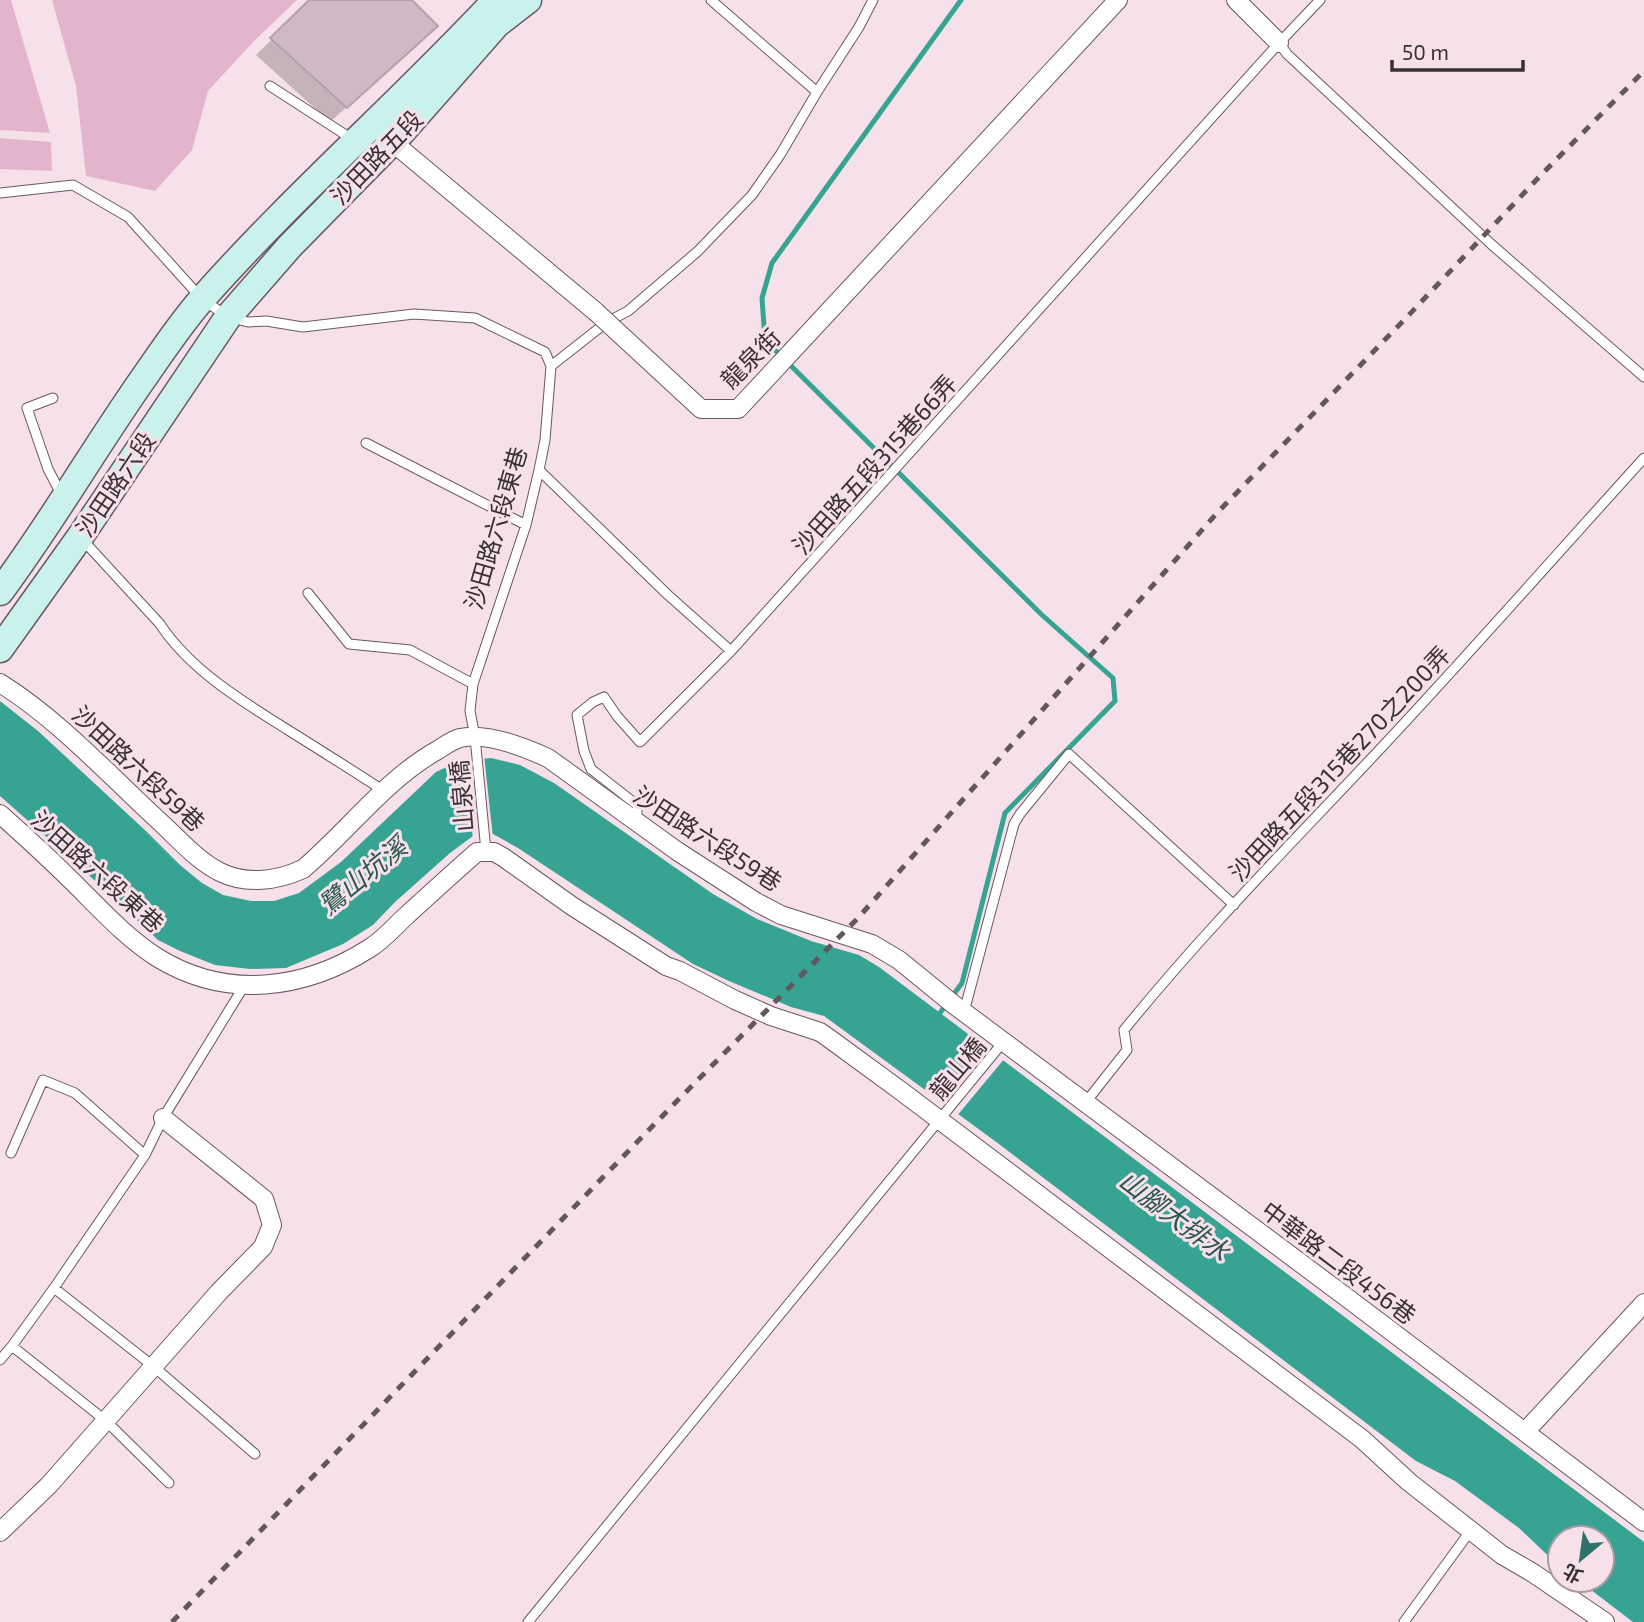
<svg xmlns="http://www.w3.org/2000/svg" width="1644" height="1622" viewBox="0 0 1644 1622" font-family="'Exo 2','Noto Sans TC',sans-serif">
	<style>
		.green { fill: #e3b5cc }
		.water { fill: #36a393 }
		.pier { fill: #f6e0ea }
		.shadow { fill: #0003 }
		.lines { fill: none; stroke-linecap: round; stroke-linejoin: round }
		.stream { stroke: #36a393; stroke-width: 5 }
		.building { fill: #cfb9c4; stroke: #b6a1ab; stroke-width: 2 }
		.lane-casing { stroke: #6a5861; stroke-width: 11 }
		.street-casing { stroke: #6a5861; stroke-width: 20 }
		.secondary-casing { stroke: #6a5861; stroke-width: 29 }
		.lane { stroke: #fff; stroke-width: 9 }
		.street { stroke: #fff; stroke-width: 18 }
		.secondary { stroke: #caf2ec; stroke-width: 26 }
		.rail { stroke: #62575c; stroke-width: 5; stroke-dasharray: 9 9; stroke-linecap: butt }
		.street-bridge-casing { stroke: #6a5861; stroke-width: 20; stroke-linecap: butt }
		.street-bridge { stroke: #fff; stroke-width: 18 }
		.labels { text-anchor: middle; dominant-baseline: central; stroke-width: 6; stroke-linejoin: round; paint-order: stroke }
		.street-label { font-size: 24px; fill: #383034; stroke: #f6e0ea }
		.water-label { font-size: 26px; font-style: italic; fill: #28564e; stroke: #f6e0ea }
	</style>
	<rect width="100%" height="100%" fill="#f6e0ea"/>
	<!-- green -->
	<path class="green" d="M 0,0 L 11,0 L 50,133 L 0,130 Z
		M 52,0 L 297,0 L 254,41 L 208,91 L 192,150 L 155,191 L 86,176 L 76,86 Z
		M 0,138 L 51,142 L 52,171 L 0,169 Z"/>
	<!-- water -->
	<path class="water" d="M 0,701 L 38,731 L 147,832 L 180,865 L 202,883 L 223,895 L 251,901 L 274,901 L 299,893 L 341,862 L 436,772 L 459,761 L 491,758 L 520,765 L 554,783 L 713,894 L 757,919 L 811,941 L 859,955 L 879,967 L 1644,1542 L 1644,1622 L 1633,1622 L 1578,1580 L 1602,1580 L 1602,1538 L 1560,1538 L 1560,1567 L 1519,1528 L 1455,1481 L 1416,1461 L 999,1144 L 824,1016 L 791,1007 L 729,981 L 693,964 L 518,848 L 493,834 L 473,836 L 450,853 L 395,902 L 373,925 L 343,944 L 286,968 L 250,969 L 215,965 L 180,951 L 158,940 L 77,864 L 0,796 Z"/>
	<!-- pier -->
	<path class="pier" d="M 484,755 L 493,838 L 473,841 L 466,756 Z
		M 986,1044 L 1005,1058 L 956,1117 L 937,1103 Z"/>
	<!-- shadow -->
	<path class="shadow" d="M 312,0 L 410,0 L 420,41 L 330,122 L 256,55 Z"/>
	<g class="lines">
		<!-- stream -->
		<path class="stream" d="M 937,1017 L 962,983 L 1005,813 L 1115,701 L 1113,678 L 1042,615 L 765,340 L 762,298 L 772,263 L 961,0"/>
	</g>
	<!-- building -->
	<path class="building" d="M 309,0 L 412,0 L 438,26 L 347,108 L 270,38 Z"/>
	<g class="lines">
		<!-- lane casing -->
		<g class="lane-casing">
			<path id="lane" d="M 711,0 L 817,92
				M 1279,43 L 1287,54 L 1491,244 L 1644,377
				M 270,86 L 352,139
				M 0,193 L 73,185 L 128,217 L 202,299 L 228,317 L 248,322 L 266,321 L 303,327 L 414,314 L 475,318 L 545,352 L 551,366 L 545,440 L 539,470 L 526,525 L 473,684 L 470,711 L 475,737 L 486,851
				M 551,366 L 607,322 L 628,311 L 698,251 L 752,195 L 780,155 L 817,92 L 859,27 L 873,0
				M 53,398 L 27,408 L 48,469 L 61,494
				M 366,443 L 526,525
				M 539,470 L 668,595 L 731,651
				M 81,538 L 160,624 C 190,670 242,701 288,730 C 320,750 352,770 384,791
				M 308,593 L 349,644 L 410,650 L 473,684
				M 637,820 L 637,805 L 591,769 L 584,751 L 577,715 L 593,702 L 604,697 L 617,716 L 640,742 L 731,651 L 1279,43 L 1320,0
				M 964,1012 L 1014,824 L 1020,814 L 1069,754 L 1234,905
				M 1086,1102 L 1127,1050 L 1124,1030 C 1204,931 1294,841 1381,748 C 1470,653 1556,555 1644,458
				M 11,1153 L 43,1080 L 75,1093 L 145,1155
				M 54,1288 L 153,1366 L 255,1454
				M 12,1346 L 106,1421 L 169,1483
				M 0,1360 L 12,1346 L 54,1288 L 145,1155 L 163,1118 L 244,986
				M 528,1622 L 1004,1041
				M 1404,1622 L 1471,1530"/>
		</g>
		<!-- street casing -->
		<g class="street-casing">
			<path id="street" d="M 1236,0 L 1279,43
				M 384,135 L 596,312
				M 779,365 L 1118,0
				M 0,683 C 59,720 107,773 158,820 C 177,837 196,860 220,872 C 246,885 277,881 303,869 C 348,831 384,781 436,751 C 443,747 452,740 460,738 C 486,732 524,747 548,758 L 677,851 L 756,902 L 781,915 L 872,944 L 899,960 L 953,1004 L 1346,1297 L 1644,1522
				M 0,814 C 27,838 53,862 78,887 C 103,912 128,939 158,958 C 227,1000 304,990 370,948 C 383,940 394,927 406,916 C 429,895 453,873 477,852 L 494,852 L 503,857 L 572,906 L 666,966 L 680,971 L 735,1000 L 771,1016 L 820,1032 L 830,1039 L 901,1091 L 1362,1439 L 1409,1482 L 1502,1555 L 1533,1573 L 1605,1622
				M 1525,1432 L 1644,1303
				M 0,1532 L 49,1485 L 219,1292 L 263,1247 L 272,1225 L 264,1199 L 163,1118"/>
		</g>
		<!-- secondary casing -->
		<g class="secondary-casing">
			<path id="secondary" d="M 0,592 C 52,522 95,447 145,376 C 163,350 181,323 202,299 C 295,194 401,102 496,0
				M 0,649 L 80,537 L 228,317 L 290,246 L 402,132 L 497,24 L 528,0"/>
		</g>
		<!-- lane -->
		<use href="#lane" class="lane"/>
		<!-- street -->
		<use href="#street" class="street"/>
		<!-- secondary -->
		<use href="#secondary" class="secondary"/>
		<!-- rail -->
		<path class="rail" d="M 172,1622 L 675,1103 L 858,918 L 1217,513 L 1406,318 L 1542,174 L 1644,71"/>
		<!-- street-bridge casing -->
		<g class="street-bridge-casing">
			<path id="street-bridge" d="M 596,312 L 701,409 L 738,409 L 779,365"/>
		</g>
		<!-- street-bridge -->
		<use href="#street-bridge" class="street-bridge"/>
	</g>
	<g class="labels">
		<!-- street labels -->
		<g class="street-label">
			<text transform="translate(376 157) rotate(-46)">沙田路五段</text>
			<text transform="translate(750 358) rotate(-45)">龍泉街</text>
			<text transform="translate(874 464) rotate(-48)">沙田路五段315巷66弄</text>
			<text transform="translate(115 484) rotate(-56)">沙田路六段</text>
			<text transform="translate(495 528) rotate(-74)">沙田路六段東巷</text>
			<text transform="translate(1339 763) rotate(-47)">沙田路五段315巷270之200弄</text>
			<text transform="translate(139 768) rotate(43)">沙田路六段59巷</text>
			<text transform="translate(461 796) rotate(-95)">山泉橋</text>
			<text transform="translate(708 838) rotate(33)">沙田路六段59巷</text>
			<text transform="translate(98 871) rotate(42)">沙田路六段東巷</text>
			<text transform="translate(957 1068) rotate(-50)">龍山橋</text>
			<text transform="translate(1339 1262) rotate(37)">中華路二段456巷</text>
		</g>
		<!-- water labels -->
		<g class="water-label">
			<text transform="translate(362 875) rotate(-39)">鷺山坑溪</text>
			<text transform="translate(1175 1215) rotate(37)">山腳大排水</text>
		</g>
	</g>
	<!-- north arrow -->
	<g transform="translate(1581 1559) rotate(209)"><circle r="33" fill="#f6e0ea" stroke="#aa9aa1" stroke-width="2"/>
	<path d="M0-5L12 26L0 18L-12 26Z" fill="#2e7369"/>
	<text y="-10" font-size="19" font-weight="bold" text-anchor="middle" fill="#383034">北</text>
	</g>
	<!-- scale -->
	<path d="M1392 60v10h131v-10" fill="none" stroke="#383034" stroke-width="3.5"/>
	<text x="1402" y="60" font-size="21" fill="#383034" stroke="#f6e0ea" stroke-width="5" paint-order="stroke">50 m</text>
</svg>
